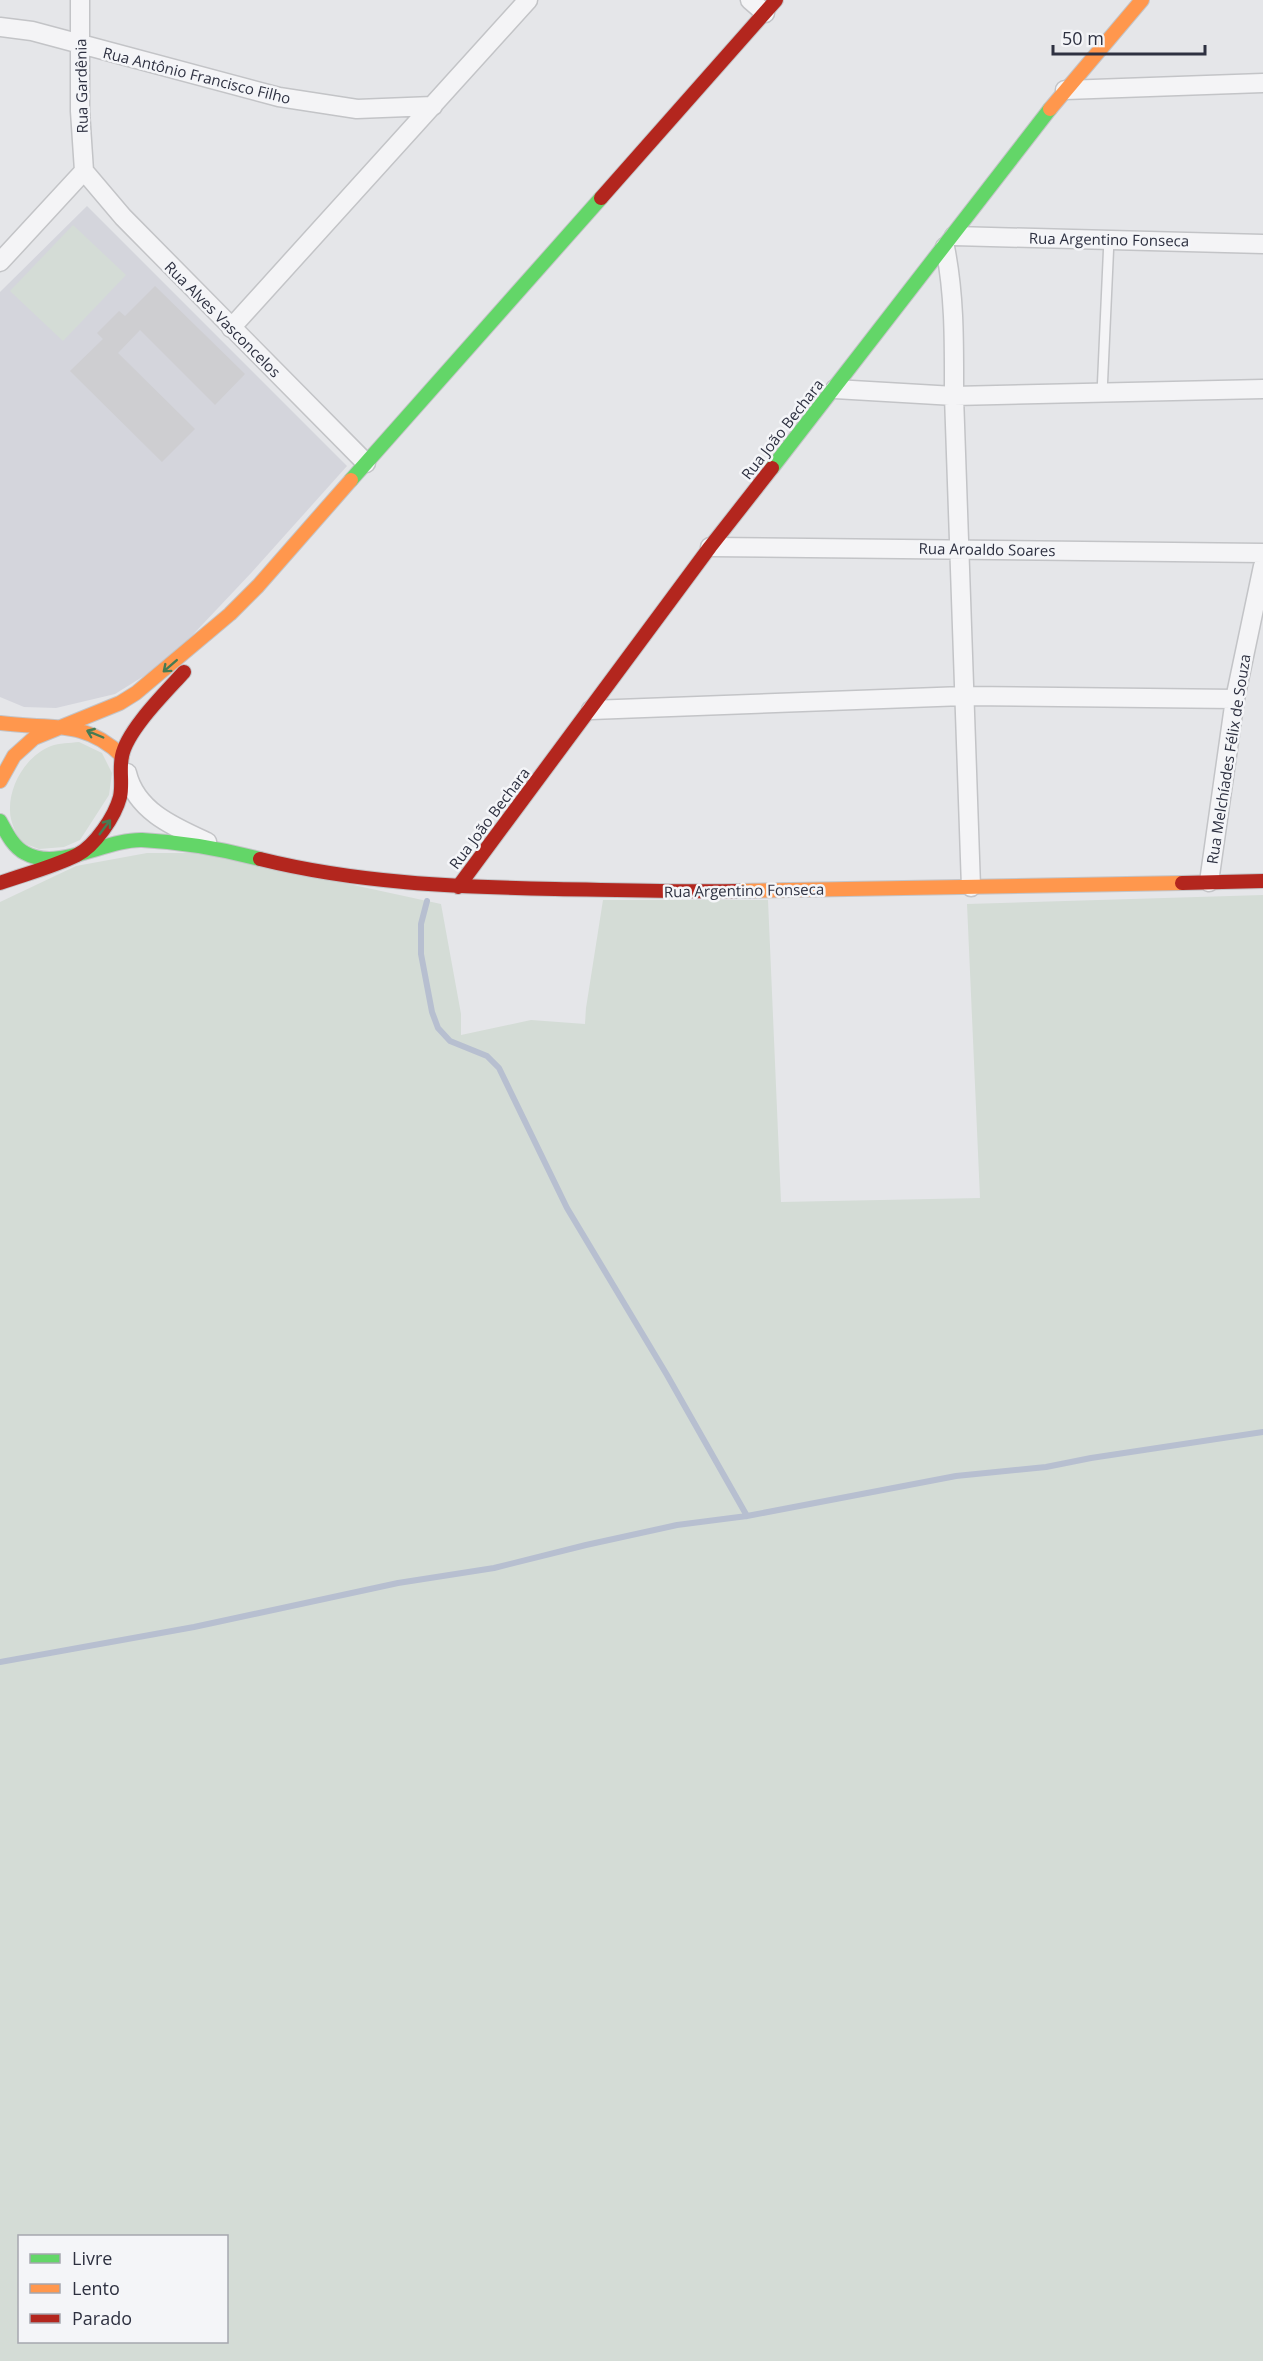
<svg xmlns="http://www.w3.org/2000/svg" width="1263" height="2361" viewBox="0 0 1263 2361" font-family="'Open Sans',sans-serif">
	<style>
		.built { fill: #d4d5dc }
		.green { fill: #d4dcd6; fill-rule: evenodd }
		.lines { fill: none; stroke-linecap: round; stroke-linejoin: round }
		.stream { stroke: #b7bfd0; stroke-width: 6 }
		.building { fill: #ceced1 }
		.lane-casing { stroke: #c3c4c7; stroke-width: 12 }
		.street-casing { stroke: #c3c4c7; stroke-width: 21 }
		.fast-casing { stroke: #c3c4c7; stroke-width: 16 }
		.slow-casing { stroke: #c3c4c7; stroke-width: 16 }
		.jam-casing { stroke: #c3c4c7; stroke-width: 16 }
		.lane { stroke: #f4f4f6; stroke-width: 9 }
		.street { stroke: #f4f4f6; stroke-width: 18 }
		.fast { stroke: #63d668; stroke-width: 14 }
		.slow { stroke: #ff974d; stroke-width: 14 }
		.jam { stroke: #b3261e; stroke-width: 14 }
		.oneway { stroke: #467b53 }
		.labels { text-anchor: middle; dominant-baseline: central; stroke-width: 5; stroke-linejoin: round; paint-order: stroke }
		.street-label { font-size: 15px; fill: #2e3141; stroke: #f4f5f8 }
	</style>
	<rect width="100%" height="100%" fill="#e5e6e9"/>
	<!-- built -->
	<path class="built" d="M 87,206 L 347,466 L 252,572 L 168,661 L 115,694 L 56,708 L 24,707 L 0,697 L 0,292 Z"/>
	<!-- green -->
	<path class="green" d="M 73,225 L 126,275 L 63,341 L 10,291 Z
		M 79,742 L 102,753 L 112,773 L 109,795 L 80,840 L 64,847 L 39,849 L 20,842 C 16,832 10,822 10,811 C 9,785 26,756 51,746 C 59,743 70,743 79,742 Z
		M 147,853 L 205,853 L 441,904 L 461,1014 L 461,1035 L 531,1020 L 585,1024 L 586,1008 L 603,900 L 768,900 L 781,1202 L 980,1198 L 967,904 L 1263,895 L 1263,2361 L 0,2361 L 0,902 L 76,866 ZM 20,2236 L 226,2236 L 226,2342 L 20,2342 Z"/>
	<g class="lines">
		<!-- stream -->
		<path class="stream" d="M 427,901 L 421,924 L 421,954 L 432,1012 L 438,1028 L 450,1041 L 487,1056 L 499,1068 L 567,1208 L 667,1375 L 747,1516
			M 0,1662 L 194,1627 L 398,1583 L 494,1568 L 586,1545 L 677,1525 L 747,1516 L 956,1476 L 1046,1467 L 1091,1458 L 1263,1432"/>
	</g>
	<!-- building -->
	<path class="building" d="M 155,286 L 245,374 L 215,405 L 140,330 L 118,353 L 195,429 L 162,462 L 70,371 L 103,339 L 97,333 L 119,311 L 125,316 Z"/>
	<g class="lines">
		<!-- lane casing -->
		<g class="lane-casing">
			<path id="lane" d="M 1102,394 L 1109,239"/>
		</g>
		<!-- street casing -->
		<g class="street-casing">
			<path id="street" d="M 80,0 L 80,111 L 84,171
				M 750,0 L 765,13
				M 0,27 L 32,31 L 279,97 L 357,109 L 433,106
				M 1065,90 L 1263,83
				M 84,171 L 123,217 L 366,463
				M 954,236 L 1263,244
				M 945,247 C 955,297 954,346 954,396 L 971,887
				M 0,262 L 84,171
				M 231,328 L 528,0
				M 835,389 L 954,396 L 1263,389
				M 710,547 L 1263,553
				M 591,710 L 964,696 L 1235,699
				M 127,773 C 136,811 174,827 207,842
				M 1209,882 L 1235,699 L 1263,566"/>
		</g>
		<!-- fast casing -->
		<g class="fast-casing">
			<path id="fast" d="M 772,468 L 1050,109
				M 351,480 L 601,198
				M 0,821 C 6,832 13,847 25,853 C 58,872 106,839 142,840 C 181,842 222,849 260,859"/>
		</g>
		<!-- slow casing -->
		<g class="slow-casing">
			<path id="slow" d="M 1050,109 L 1142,0
				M 0,723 C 48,730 84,718 122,756
				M 0,781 L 14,756 L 34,738 L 120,703 L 136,693 L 230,614 L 258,586 L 351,480
				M 738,891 L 1182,883"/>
		</g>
		<!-- jam casing -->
		<g class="jam-casing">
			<path id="jam" d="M 601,198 L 776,0
				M 260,859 C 357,883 455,887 555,889 C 616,890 677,892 738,891
				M 0,883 C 25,874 53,867 77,855 C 95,846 115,816 120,797 C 123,783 119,770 122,756 C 127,730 166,692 184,672
				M 1182,883 L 1263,881
				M 458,887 L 710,547 L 772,468"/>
		</g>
		<!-- lane -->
		<use href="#lane" class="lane"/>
		<!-- street -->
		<use href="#street" class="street"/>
		<!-- fast -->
		<use href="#fast" class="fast"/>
		<!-- slow -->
		<use href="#slow" class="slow"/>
		<!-- jam -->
		<use href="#jam" class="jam"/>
	</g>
	<!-- one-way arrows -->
	<defs><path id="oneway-shaft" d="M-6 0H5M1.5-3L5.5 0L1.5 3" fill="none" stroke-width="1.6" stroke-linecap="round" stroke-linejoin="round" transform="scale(1.5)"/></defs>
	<g class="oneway">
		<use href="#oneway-shaft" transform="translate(170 666) rotate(139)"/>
		<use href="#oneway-shaft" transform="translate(95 734) rotate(-157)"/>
		<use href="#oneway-shaft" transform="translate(105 827) rotate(-53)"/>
	</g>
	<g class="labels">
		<!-- street labels -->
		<g class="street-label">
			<text transform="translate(197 75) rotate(14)">Rua Antônio Francisco Filho</text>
			<text transform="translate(81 86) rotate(-91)">Rua Gardênia</text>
			<text transform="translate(1109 239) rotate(1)">Rua Argentino Fonseca</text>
			<text transform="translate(223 319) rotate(45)">Rua Alves Vasconcelos</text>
			<text transform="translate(782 429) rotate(-52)">Rua João Bechara</text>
			<text transform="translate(987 549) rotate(1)">Rua Aroaldo Soares</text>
			<text transform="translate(1228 759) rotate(-81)">Rua Melchíades Félix de Souza</text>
			<text transform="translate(489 818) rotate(-53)">Rua João Bechara</text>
			<text transform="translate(744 890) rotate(-1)">Rua Argentino Fonseca</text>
		</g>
	</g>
	<!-- legend -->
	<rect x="18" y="2235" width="210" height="108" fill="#f4f5f8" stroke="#a5a7af" stroke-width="1.5"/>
	<rect x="30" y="2254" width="30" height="9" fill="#63d668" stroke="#a5a7af" stroke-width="1.5"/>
	<text x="72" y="2265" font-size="18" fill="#2e3141">Livre</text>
	<rect x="30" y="2284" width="30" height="9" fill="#ff974d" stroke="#a5a7af" stroke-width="1.5"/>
	<text x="72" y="2295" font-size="18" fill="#2e3141">Lento</text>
	<rect x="30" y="2314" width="30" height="9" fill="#b3261e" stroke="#a5a7af" stroke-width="1.5"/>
	<text x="72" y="2325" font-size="18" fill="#2e3141">Parado</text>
	<!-- scale -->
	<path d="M1053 45v9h152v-9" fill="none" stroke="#2e3141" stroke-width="3"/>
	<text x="1062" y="45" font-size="18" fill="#2e3141" stroke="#f4f5f8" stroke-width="4.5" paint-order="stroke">50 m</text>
</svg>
